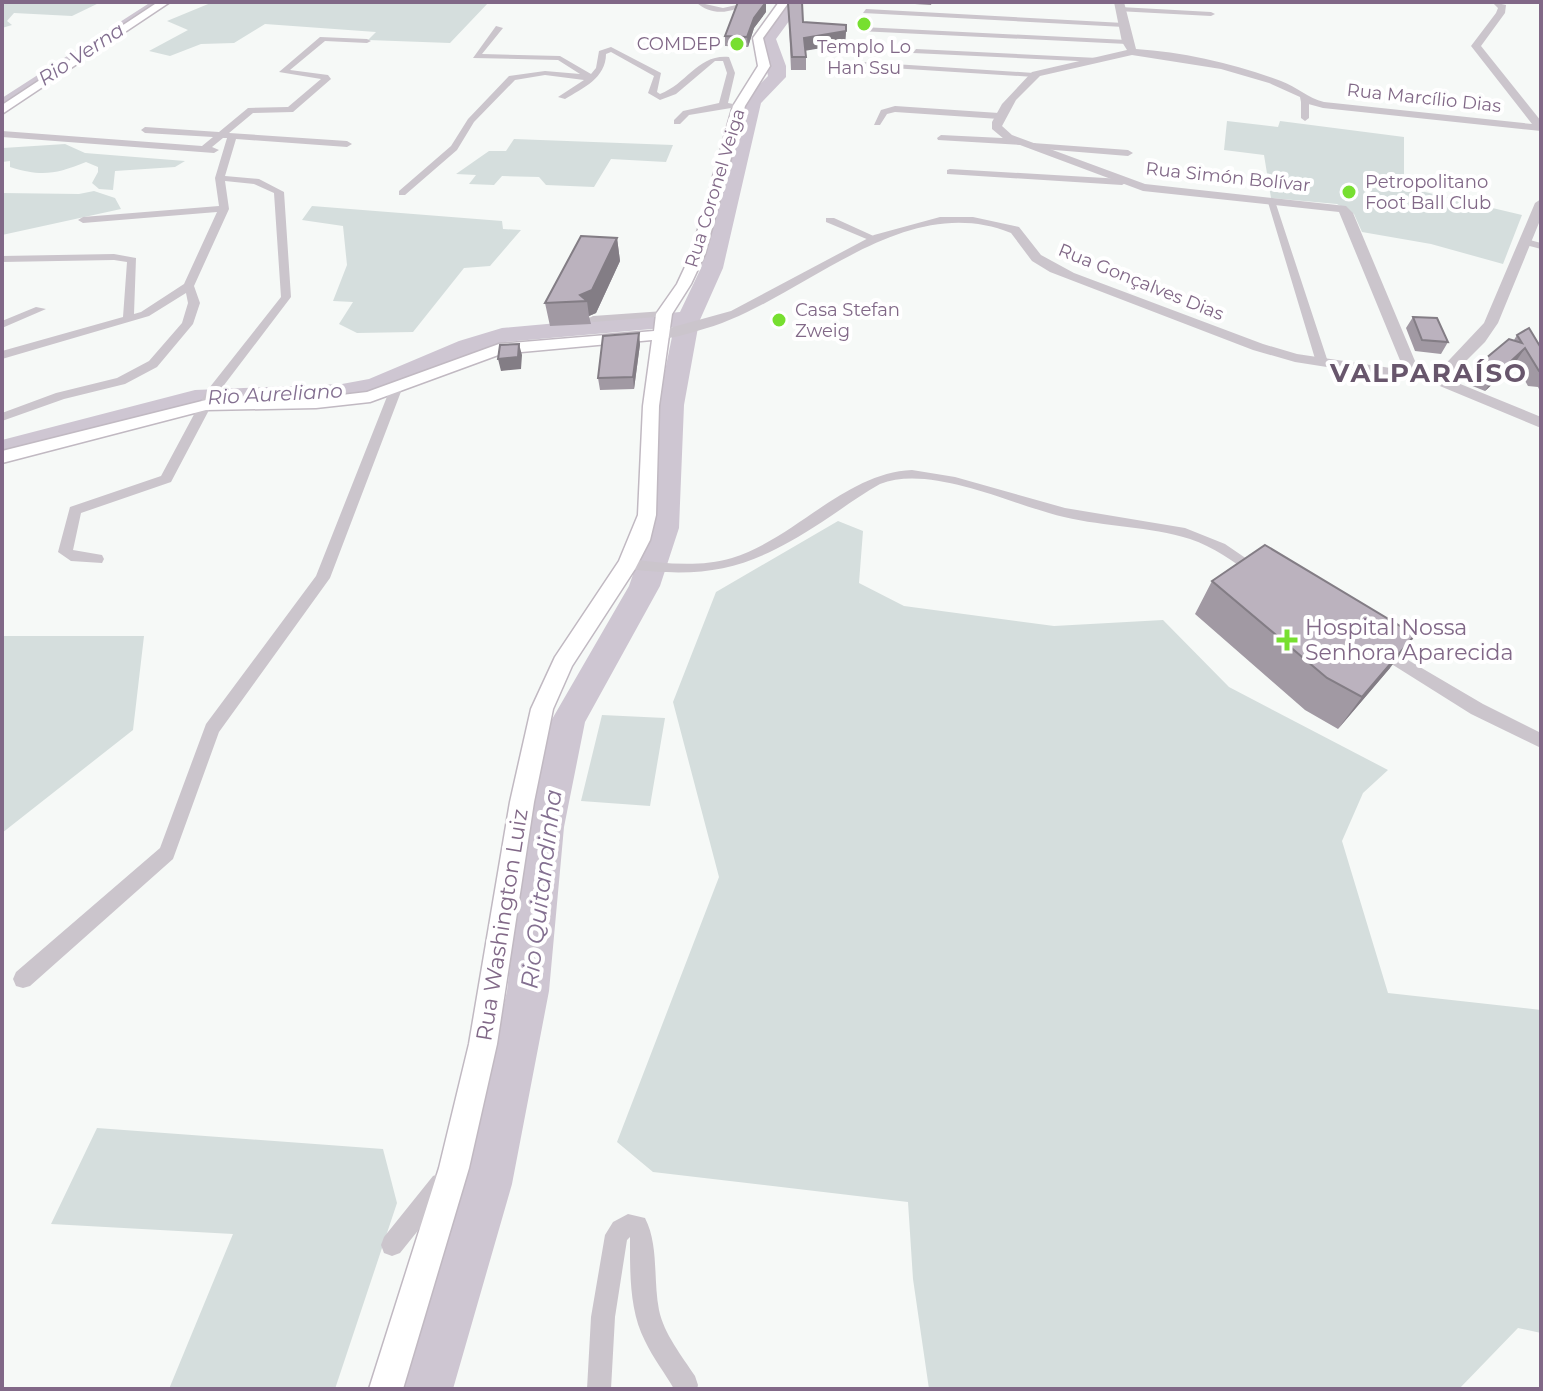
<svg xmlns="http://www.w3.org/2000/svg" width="1543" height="1391" viewBox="0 0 1543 1391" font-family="Montserrat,sans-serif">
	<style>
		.green { fill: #d5dedd }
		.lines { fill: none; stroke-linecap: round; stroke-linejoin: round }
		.river { fill: #cec6d2; fill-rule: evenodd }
		.secondary-casing { stroke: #c1b9c2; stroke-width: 3 }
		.minor { fill: #cbc5cc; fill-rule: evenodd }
		.tertiary { fill: #cbc5cc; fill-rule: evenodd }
		.secondary { fill: #fff; fill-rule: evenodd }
		.wall { fill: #a199a3 }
		.shaded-wall { fill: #837d85 }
		.building { fill: #bbb2be; stroke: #837d85; stroke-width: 2 }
		.poi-dot { fill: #77df30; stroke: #fff; stroke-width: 3 }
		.labels { text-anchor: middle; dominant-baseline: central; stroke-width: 8; stroke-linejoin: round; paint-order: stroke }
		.far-poi-label { font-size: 18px; fill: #816887; stroke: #fff; text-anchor: start }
		.far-street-label { font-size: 18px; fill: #816887; stroke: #fff }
		.far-water-label { font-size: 20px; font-style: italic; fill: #836f90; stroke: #fff }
		.poi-label { font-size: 22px; fill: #816887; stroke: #fff; text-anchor: start }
		.street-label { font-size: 22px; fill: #816887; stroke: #fff }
		.water-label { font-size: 24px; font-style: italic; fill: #836f90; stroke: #fff }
		.far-district-label { font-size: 26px; font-weight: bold; letter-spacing: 2px; fill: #68566c; stroke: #fff }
	</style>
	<rect width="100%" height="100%" fill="#f6f9f7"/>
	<!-- green -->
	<path class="green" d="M 2,2 L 101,2 L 72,16 L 14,13 L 7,21 L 12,25 L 2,28 Z
		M 213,2 L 489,2 L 450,43 L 368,40 L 376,32 L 265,24 L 234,43 L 201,44 L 170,56 L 149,51 L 188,30 L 167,21 Z
		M 1227,121 L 1278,127 L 1280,121 L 1404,137 L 1404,187 L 1522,215 L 1503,264 L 1431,244 L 1362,232 L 1354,214 L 1337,204 L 1271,198 L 1264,155 L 1224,150 Z
		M 514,139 L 673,145 L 666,162 L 611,159 L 594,187 L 546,185 L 539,177 L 502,176 L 494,185 L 469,184 L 476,175 L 456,174 L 489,151 L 506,151 Z
		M 65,144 L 85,153 L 185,161 L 175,167 L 115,171 L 113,190 L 99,189 L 92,183 L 98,172 L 98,167 L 86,162 C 56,174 42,177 10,167 L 10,161 L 2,162 L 3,148 Z
		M 94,191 L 115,198 L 121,209 L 2,235 L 2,193 L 79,194 Z
		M 312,206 L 502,221 L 503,229 L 521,230 L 490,266 L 464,268 L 413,332 L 357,333 L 339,324 L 353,302 L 333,301 L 347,265 L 343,226 L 302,220 Z
		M 838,521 L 863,531 L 859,583 L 904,606 L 1054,626 L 1163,620 L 1229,687 L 1388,770 L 1363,793 L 1342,841 L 1388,993 L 1541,1010 L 1541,1333 L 1518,1328 L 1459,1389 L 929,1389 L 913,1279 L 908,1202 L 653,1172 L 617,1142 L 719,877 L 673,702 L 716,592 Z
		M 2,636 L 144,636 L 133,730 L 2,833 Z
		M 602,715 L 665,718 L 650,806 L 581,801 Z
		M 97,1128 L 383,1149 L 397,1203 L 335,1389 L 169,1389 L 233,1234 L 51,1224 Z"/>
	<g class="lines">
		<!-- river -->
		<path class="river" d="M 151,2 L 169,2 L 2,111 L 2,98 Z
			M 787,2 L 803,2 L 776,39 L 786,66 L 786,77 L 761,103 L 723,268 L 699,322 L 684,405 L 679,528 L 660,586 L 585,722 L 564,827 L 549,991 L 512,1184 L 453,1389 L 401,1389 L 464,1184 L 507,991 L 526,827 L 551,721 L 629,586 L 649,528 L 658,405 L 674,327 L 505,342 L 376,393 L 342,400 L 196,406 L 2,458 L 2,440 L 195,390 L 342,384 L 369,379 L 459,341 L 502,328 L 680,312 L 701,268 L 743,101 L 768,76 L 760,39 Z"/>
		<!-- secondary casing -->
		<g class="secondary-casing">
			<path id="secondary" d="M 158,2 L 170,2 L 2,114 L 2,105 Z
				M 779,2 L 789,2 L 763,38 L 770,66 L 745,106 L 705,254 L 691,284 L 672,314 L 659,406 L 656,515 L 650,540 L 635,569 L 572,666 L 553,709 L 534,802 L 497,1044 L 469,1168 L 403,1389 L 369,1389 L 439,1168 L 469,1044 L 510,802 L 531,709 L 555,657 L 619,561 L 638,515 L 643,406 L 652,340 L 501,354 L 370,402 L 316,408 L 206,410 L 2,463 L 2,451 L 206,400 L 316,398 L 367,392 L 499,344 L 654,331 L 656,314 L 677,284 L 691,254 L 733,106 L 758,66 L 753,38 Z"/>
		</g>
		<!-- minor -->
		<path class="minor" d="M 626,2 L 636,2 L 632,4 Z
			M 696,2 L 723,8 L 750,2 C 733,13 712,17 696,2 Z
			M 1120,7 L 1211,12 L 1215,14 L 1211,16 L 1117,11 Z
			M 866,9 L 1124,23 L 1128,25 L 1124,27 L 863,13 Z
			M 496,26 L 503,28 L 482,54 L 560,56 L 591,74 L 596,68 L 599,51 L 611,47 L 661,73 L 657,92 L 660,94 C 687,84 698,54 729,57 L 735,73 L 728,103 L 743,106 L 689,115 L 680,124 L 674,124 L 674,120 L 683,111 L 719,103 L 727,73 L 723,61 L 715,61 L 676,94 L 660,100 L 648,93 L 654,76 L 611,52 L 606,54 C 606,78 583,88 565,99 L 558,97 L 584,80 L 545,75 L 515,80 L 474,122 L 457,150 L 405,195 L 399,195 L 399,191 L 451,146 L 468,119 L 509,76 L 545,71 L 580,74 L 558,60 L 473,58 Z
			M 862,27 L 1127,40 L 1131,42 L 1127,44 L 859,31 Z
			M 320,37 L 367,39 L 371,41 L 367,43 L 325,41 L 290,70 L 328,75 L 331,79 L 293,112 L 253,113 L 229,133 L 347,141 L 352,144 L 347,147 L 236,139 L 225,176 L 259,179 L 284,192 L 291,297 L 218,393 L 171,482 L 81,513 L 73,550 L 102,555 L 104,559 L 102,563 L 71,561 L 58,552 L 70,507 L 161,476 L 206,392 L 281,297 L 274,193 L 254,184 L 225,181 L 229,209 L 194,286 L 200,303 L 193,324 L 157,367 L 125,384 L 64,399 L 2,421 L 2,413 L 56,393 L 117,378 L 149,361 L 182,323 L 188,303 L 186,293 L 149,316 L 2,359 L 2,351 L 123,317 L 127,262 L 114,260 L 2,262 L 2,256 L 114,254 L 136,258 L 134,314 L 141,312 L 184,284 L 217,212 L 83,223 L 78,220 L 83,217 L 219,206 L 215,178 L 227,138 L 223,138 L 212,147 L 219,150 L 214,153 L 2,137 L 2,131 L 202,146 L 213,137 L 145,133 L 141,130 L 145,127 L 219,132 L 248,108 L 288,107 L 321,79 L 279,72 Z
			M 916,49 L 1098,58 L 1102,60 L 1098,62 L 913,53 Z
			M 847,61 L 1034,73 L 1038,75 L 1034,77 L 844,65 Z
			M 1305,97 L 1309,100 L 1309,118 L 1305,121 L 1301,118 L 1301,100 Z
			M 895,106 L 999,113 L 1003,116 L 999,119 L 895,112 L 887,114 L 880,125 L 874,125 L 881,110 Z
			M 941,135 L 1021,139 L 1026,142 L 1021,145 L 938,140 L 937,138 Z
			M 1033,143 L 1128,150 L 1133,153 L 1128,156 L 1030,148 L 1028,146 Z
			M 950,169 L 1122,179 L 1127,182 L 1122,185 L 947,174 L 947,170 Z
			M 1267,199 L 1275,201 L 1328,362 L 1326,364 L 1318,364 L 1316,362 Z
			M 826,218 L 834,218 L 878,238 L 869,240 L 826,222 Z
			M 1526,239 L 1541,243 L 1541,249 L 1522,244 L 1521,242 Z
			M 36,307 L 46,309 L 2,328 L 2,321 Z
			M 664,311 L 670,314 L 668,316 L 593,322 L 587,319 L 593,316 Z
			M 396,385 L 402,389 L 330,578 L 219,732 L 173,859 L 30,986 L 23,988 L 16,986 L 13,979 L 16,972 L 160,848 L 206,724 L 316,576 L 390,389 Z
			M 912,470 L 955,477 L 1065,508 L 1185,528 L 1225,544 L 1266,572 L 1259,577 L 1254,576 C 1234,562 1214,547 1190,539 C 1149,526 1106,527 1064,517 C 1012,505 931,464 880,484 C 860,495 842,509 822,522 C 751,568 713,579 628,569 L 621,564 L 628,559 C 662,563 698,568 732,558 C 796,538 845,473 912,470 Z
			M 1379,643 L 1483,704 L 1541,733 L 1541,748 L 1471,714 L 1374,653 L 1371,649 Z
			M 441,1173 L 449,1176 L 452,1184 L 449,1192 L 400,1253 L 392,1256 L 384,1253 L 381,1245 L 384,1237 L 433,1176 Z
			M 628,1214 L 645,1218 C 659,1245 653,1280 659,1310 C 664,1334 682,1356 695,1376 L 698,1385 L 697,1389 L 674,1389 C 665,1373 653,1358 645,1341 C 629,1310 630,1271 630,1237 L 627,1240 L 615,1317 L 611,1389 L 587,1389 L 591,1317 L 605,1235 L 613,1222 Z"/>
		<!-- tertiary -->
		<path class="tertiary" d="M 1114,2 L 1124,2 L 1136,49 C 1184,52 1236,64 1281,81 C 1297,87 1308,98 1324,102 L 1532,124 L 1471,46 L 1496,13 L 1498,8 L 1492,2 L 1506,5 L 1505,13 L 1481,46 L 1541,121 L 1541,131 L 1323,108 L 1301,102 L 1300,97 L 1269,83 L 1221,69 L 1132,55 L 1040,76 L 1016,100 L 1002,126 L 1012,135 L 1145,184 L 1346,206 L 1353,213 L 1420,373 L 1435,375 L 1484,323 L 1535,203 L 1541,199 L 1541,218 L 1498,323 L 1485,342 L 1448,379 L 1541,417 L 1541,428 L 1435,384 L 1295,362 L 1253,350 L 1050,272 L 1032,261 L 1011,233 C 899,188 798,306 697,331 C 684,335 668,340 655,338 L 655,332 L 731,311 L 874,235 L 940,217 L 973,217 L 1019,227 L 1041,255 L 1074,273 L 1263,344 L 1297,354 L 1404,370 L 1339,212 L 1143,191 L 1004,139 L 992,129 L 992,122 L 1002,104 L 1032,72 L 1127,50 L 1122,42 Z"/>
		<!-- secondary -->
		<use href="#secondary" class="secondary"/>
	</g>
	<!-- wall -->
	<path class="wall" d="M 883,2 L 932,2 L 931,5 Z
		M 788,3 L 803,22 L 846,31 L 845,44 L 806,50 L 806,70 L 791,70 Z
		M 766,12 L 754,28 L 748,47 L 725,46 L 725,36 Z
		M 617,238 L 620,261 L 596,313 L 589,316 L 591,324 L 550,326 L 545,303 Z
		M 1413,317 L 1448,342 L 1441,354 L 1415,351 L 1406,328 Z
		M 1517,335 L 1541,348 L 1541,393 L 1538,387 L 1528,386 L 1515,363 L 1485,391 L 1470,385 L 1470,379 L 1479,364 L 1514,340 Z
		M 640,344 L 634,389 L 600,390 L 598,378 Z
		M 1212,581 L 1390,668 L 1338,729 L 1305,710 L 1195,614 Z"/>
	<!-- shaded-wall -->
	<path class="shaded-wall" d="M 766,2 L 766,12 L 754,28 L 748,47 L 747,37 L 754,18 Z
		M 846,31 L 845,44 L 804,51 L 804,38 Z
		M 617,238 L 620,261 L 596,313 L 589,316 L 587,301 L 580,295 Z
		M 639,333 L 640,344 L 634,389 L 633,377 Z
		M 519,344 L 522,355 L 521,369 L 501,371 L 498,359 Z
		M 1525,348 L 1515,363 L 1485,391 L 1495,376 Z
		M 1415,635 L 1390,668 L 1338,729 L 1362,697 Z"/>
	<!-- building -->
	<path class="building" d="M 738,2 L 766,2 L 754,18 L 747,37 L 725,36 Z
		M 802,2 L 803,22 L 846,25 L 846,31 L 804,38 L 806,57 L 792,57 L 788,3 Z
		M 581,236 L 617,238 L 592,290 L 580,295 L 587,301 L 545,303 Z
		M 1413,317 L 1437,318 L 1448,342 L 1422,340 Z
		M 1529,328 L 1541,348 L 1541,372 L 1539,371 L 1525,348 L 1495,376 L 1479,370 L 1479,364 L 1509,339 L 1522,343 L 1517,335 Z
		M 639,333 L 633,377 L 598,378 L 603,336 Z
		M 519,344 L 518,357 L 498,359 L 500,345 Z
		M 1265,545 L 1415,635 L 1362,697 L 1327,678 L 1212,581 Z"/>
	<!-- markers -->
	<g class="poi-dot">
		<circle cx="864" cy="24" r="8"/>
		<circle cx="737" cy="44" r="8"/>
		<circle cx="1349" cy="192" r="8"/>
		<circle cx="779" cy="320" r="8"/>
		<path d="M1283 628h8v8h8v8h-8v8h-8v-8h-8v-8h8z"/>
	</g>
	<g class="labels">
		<!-- far-poi labels -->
		<g class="far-poi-label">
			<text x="721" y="44" text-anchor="end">COMDEP</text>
			<text x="864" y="47" text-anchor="middle">Templo Lo<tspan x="864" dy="21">Han Ssu</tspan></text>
			<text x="1365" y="182">Petropolitano<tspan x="1365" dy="21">Foot Ball Club</tspan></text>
			<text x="795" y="310">Casa Stefan<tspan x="795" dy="21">Zweig</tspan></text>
		</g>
		<!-- far-street labels -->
		<g class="far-street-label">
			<text transform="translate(1424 98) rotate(6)">Rua Marcílio Dias</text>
			<text transform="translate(1228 177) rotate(6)">Rua Simón Bolívar</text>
			<text transform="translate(715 188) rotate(-73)">Rua Coronel Veiga</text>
			<text transform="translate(1141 282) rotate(22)">Rua Gonçalves Dias</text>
		</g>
		<!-- far-water labels -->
		<g class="far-water-label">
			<text transform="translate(81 54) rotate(-33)">Rio Verna</text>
			<text transform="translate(275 394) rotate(-3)">Rio Aureliano</text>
		</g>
		<!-- poi labels -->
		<g class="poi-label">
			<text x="1305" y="627">Hospital Nossa<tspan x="1305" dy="25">Senhora Aparecida</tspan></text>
		</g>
		<!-- street labels -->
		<g class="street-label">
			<text transform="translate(502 925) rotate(-81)">Rua Washington Luiz</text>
		</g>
		<!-- water labels -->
		<g class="water-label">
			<text transform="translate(541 889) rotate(-83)">Rio Quitandinha</text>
		</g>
		<!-- far-district labels -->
		<g class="far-district-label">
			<text x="1429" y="373">VALPARAÍSO</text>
		</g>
	</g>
	<!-- border -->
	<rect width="1543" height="1391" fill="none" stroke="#816887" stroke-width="8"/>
</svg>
